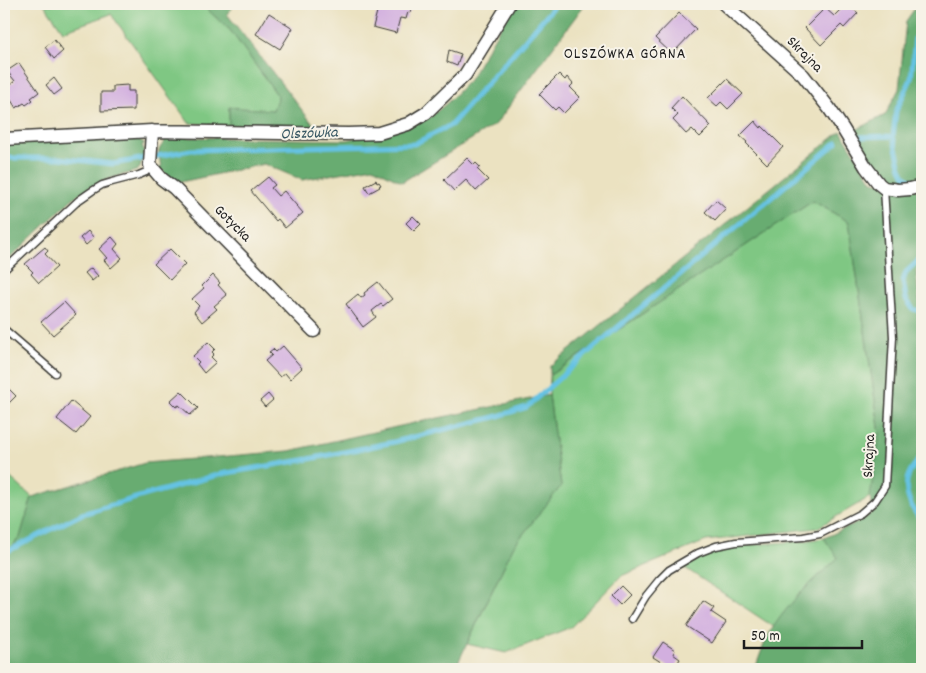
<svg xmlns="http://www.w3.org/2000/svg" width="926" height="673" viewBox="0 0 926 673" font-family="Dekko,sans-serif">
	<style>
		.green { fill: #7fc783; stroke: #4e7250 }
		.forest { fill: #67ac71; stroke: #426446 }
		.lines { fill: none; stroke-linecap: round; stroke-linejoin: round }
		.stream { stroke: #65c2e3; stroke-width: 5 }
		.building { fill: #d2afdf }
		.lane-casing { stroke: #3b3a35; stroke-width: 9 }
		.street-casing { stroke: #3b3a35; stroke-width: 15 }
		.lane { stroke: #fff; stroke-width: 6 }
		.street { stroke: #fff; stroke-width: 12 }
		.labels { text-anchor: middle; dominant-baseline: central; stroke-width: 4; stroke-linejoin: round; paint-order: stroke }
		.street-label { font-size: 15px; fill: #1c1c1c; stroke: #f7f3e8 }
		.neighbourhood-label { font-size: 16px; letter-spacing: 1px; fill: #1c1c1c; stroke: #f7f3e8 }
		.water-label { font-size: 16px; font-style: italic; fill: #365662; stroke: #f7f3e8 }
	</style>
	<rect width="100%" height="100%" fill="#f7f3e8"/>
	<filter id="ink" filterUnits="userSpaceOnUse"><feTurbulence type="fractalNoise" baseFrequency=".02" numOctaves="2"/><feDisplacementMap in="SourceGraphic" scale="10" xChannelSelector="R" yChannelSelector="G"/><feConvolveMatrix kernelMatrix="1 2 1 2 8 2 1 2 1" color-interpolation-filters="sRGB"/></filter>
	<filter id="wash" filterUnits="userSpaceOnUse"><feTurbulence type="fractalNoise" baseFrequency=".0096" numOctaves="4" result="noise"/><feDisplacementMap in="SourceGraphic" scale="20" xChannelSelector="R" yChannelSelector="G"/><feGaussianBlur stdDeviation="1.12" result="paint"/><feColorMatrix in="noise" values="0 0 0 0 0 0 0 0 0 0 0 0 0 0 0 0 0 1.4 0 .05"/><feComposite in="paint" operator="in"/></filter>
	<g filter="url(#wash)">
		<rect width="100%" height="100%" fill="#ebe2c1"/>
		<!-- green -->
		<path class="green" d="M 44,4 L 201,4 L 230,30 L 278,96 L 273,110 L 229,108 L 229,126 L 189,123 L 111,14 L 63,31 Z
			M 813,201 L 849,222 L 880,434 L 870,497 L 817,528 L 706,541 L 621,576 L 571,627 L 506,653 L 467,644 L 513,547 L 561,486 L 549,395 L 550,375 Z
			M 4,472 L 32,497 L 20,537 L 4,556 Z
			M 824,538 L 838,558 L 799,594 L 774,627 L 682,566 L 697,558 L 714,551 L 734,546 L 803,541 Z"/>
		<!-- forest -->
		<path class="forest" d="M 201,4 L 235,4 L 227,14 L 316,128 L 229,126 L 229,107 L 273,110 L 278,96 L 230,30 Z
			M 516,4 L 585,4 L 496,124 L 402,182 L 373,167 L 302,180 L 264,164 L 176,183 L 159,168 L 162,165 C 157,156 157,149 165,142 L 163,140 L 169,137 L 347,140 L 429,118 L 447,103 L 469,80 L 511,9 Z
			M 918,4 L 922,4 L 922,182 C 910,185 893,187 883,180 L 850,133 L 885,115 L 899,89 L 906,21 Z
			M 841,131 L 872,181 L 922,191 L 922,264 L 916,271 L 919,300 L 922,304 L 922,669 L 755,669 C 760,655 765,639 774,626 C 791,600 815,579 838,558 L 824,538 L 859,522 L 874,511 L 870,497 L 880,434 L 849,222 L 813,201 L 550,375 L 550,366 Z
			M 129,137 L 137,138 L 145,144 L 142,145 C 145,152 145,159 140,165 L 141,167 L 136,171 L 108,179 L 85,190 L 71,200 L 4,264 L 4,144 Z
			M 549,395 L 561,486 L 513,547 L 455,669 L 4,669 L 4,556 L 20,537 L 32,497 L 145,463 L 289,451 L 414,423 Z"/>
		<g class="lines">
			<!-- stream -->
			<path class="stream" d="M 855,137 L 893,136
				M 4,158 L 59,158 L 113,164 L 191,150 L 414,144 L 451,125 L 556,4
				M 915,182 L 905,176 L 901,168 L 893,136 L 896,111 L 911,79 L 915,38 L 922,22
				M 922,257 L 906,272 L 903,281 L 906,299 L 913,309 L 922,312
				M 922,456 C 918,461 912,467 910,472 C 901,489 911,509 922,521
				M 4,553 L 82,514 L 146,495 L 221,474 L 309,459 L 394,442 L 495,417 L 527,407 L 592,349 L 837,142"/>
		</g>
		<g id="blocks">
			<!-- building -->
			<path class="building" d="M 379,4 L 412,4 L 410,13 L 408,12 L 406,19 L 400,18 L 396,33 L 373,27 Z
				M 846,4 L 848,4 L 858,13 L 844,28 L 841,25 L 821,45 L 805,28 L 825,8 L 834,16 Z
				M 269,13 L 293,28 L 280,49 L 256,34 Z
				M 679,13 L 696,29 L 672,54 L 655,38 Z
				M 54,40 L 63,51 L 54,59 L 45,47 Z
				M 449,50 L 461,54 L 457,66 L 447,62 Z
				M 19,63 L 39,92 L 31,98 L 33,100 L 26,105 L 24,103 L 16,108 L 4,89 L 15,81 L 7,71 Z
				M 559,74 L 565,80 L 567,77 L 573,84 L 570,87 L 580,97 L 564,113 L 558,107 L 555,110 L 539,94 Z
				M 54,78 L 62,89 L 54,95 L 46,85 Z
				M 727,79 L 743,94 L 728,109 L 721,102 L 717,106 L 708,98 Z
				M 128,85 L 128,91 L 134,91 L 134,110 L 101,111 L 101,92 L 113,92 L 113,86 Z
				M 682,96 L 711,126 L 700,137 L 692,129 L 686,134 L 673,120 L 678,115 L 671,108 Z
				M 755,121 L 761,128 L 762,126 L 783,147 L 767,164 L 746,143 L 747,142 L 740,136 Z
				M 467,158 L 474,165 L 476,163 L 480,167 L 477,169 L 488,180 L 476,191 L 466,180 L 454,191 L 444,180 Z
				M 268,177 L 275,185 L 271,188 L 278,196 L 284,191 L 303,213 L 285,228 L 278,219 L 276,221 L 251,191 Z
				M 376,180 L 377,183 L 379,182 L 381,185 L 379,186 L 380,187 L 369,193 L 365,186 Z
				M 716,200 L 726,209 L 715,221 L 705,212 Z
				M 413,216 L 421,224 L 414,231 L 406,223 Z
				M 88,231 L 94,238 L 86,245 L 80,238 Z
				M 112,237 L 118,244 L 114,249 L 122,258 L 111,268 L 104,260 L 107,258 L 99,249 Z
				M 45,247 L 48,251 L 45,254 L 57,267 L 39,283 L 31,274 L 33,272 L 25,264 Z
				M 170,249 L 185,264 L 170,280 L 154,264 Z
				M 91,268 L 98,276 L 92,281 L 85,273 Z
				M 213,275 L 220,283 L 218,285 L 227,295 L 214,306 L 217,309 L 202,322 L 194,312 L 199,306 L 192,299 L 204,288 L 202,286 Z
				M 378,282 L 392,299 L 383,306 L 381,304 L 372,311 L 376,317 L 363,327 L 346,304 L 358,294 L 361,298 L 365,295 L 364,293 Z
				M 64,302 L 76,315 L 53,335 L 41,322 Z
				M 208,342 L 215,349 L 212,352 L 214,354 L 211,357 L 216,362 L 204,373 L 197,364 L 199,362 L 193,356 Z
				M 283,346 L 302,368 L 290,379 L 285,373 L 280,377 L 265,361 L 272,355 L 269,352 L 273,349 L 276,352 Z
				M 4,384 L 16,396 L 4,408 Z
				M 181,391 L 198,408 L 190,415 L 179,405 L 176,407 L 170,401 Z
				M 268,394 L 273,400 L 265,407 L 260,401 Z
				M 71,401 L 90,417 L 76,434 L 57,419 Z
				M 621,586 L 630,595 L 620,605 L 611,596 Z
				M 703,601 L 714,608 L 711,612 L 726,622 L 712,643 L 686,626 Z
				M 663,642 L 675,650 L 673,654 L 680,659 L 674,669 L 672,669 L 653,657 Z"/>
		</g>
	</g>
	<g filter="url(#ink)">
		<use href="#blocks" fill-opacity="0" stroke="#3b3a35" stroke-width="1"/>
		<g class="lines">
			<!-- lane casing -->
			<g class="lane-casing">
				<path id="lane" d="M 4,270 L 79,200 L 92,191 L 102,185 L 112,182 L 139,175 L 146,172 L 150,165
					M 4,329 L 55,373
					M 632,619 L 646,596 L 659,580 L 669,570 L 698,553 L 716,546 L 736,542 L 803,537 L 820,534 L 861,513 L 875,501 L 885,486 L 893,337 L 884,188"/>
			</g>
			<!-- street casing -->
			<g class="street-casing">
				<path id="street" d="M 724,4 L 803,75 L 829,108 L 843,129 L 866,167 L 879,184 L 884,188 L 898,190 L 910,189 L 922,186
					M 152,131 L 150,165 L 162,179 L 174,188 L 314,331
					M 4,139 L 152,131 L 348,134 L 379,133 L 408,124 L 426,113 L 465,75 L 509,4"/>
			</g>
			<!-- lane -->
			<use href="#lane" class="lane"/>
			<!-- street -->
			<use href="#street" class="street"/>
		</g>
	</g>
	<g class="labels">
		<!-- street labels -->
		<g class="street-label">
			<text transform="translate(804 55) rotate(45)">Skrajna</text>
			<text transform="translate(232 224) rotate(45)">Gotycka</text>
			<text transform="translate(870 456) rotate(-87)">Skrajna</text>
		</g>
		<!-- neighbourhood labels -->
		<g class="neighbourhood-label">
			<text x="625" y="54">OLSZÓWKA GÓRNA</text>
		</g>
		<!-- water labels -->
		<g class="water-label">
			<text transform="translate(309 134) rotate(-2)">Olszówka</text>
		</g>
	</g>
	<!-- margin -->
	<rect width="926" height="673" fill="none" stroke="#f7f3e8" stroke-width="20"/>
	<!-- scale -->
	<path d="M744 640v8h118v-8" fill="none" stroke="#1c1c1c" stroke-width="2.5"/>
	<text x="751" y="640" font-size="15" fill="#1c1c1c" stroke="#f7f3e8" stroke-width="4" paint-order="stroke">50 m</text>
</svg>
